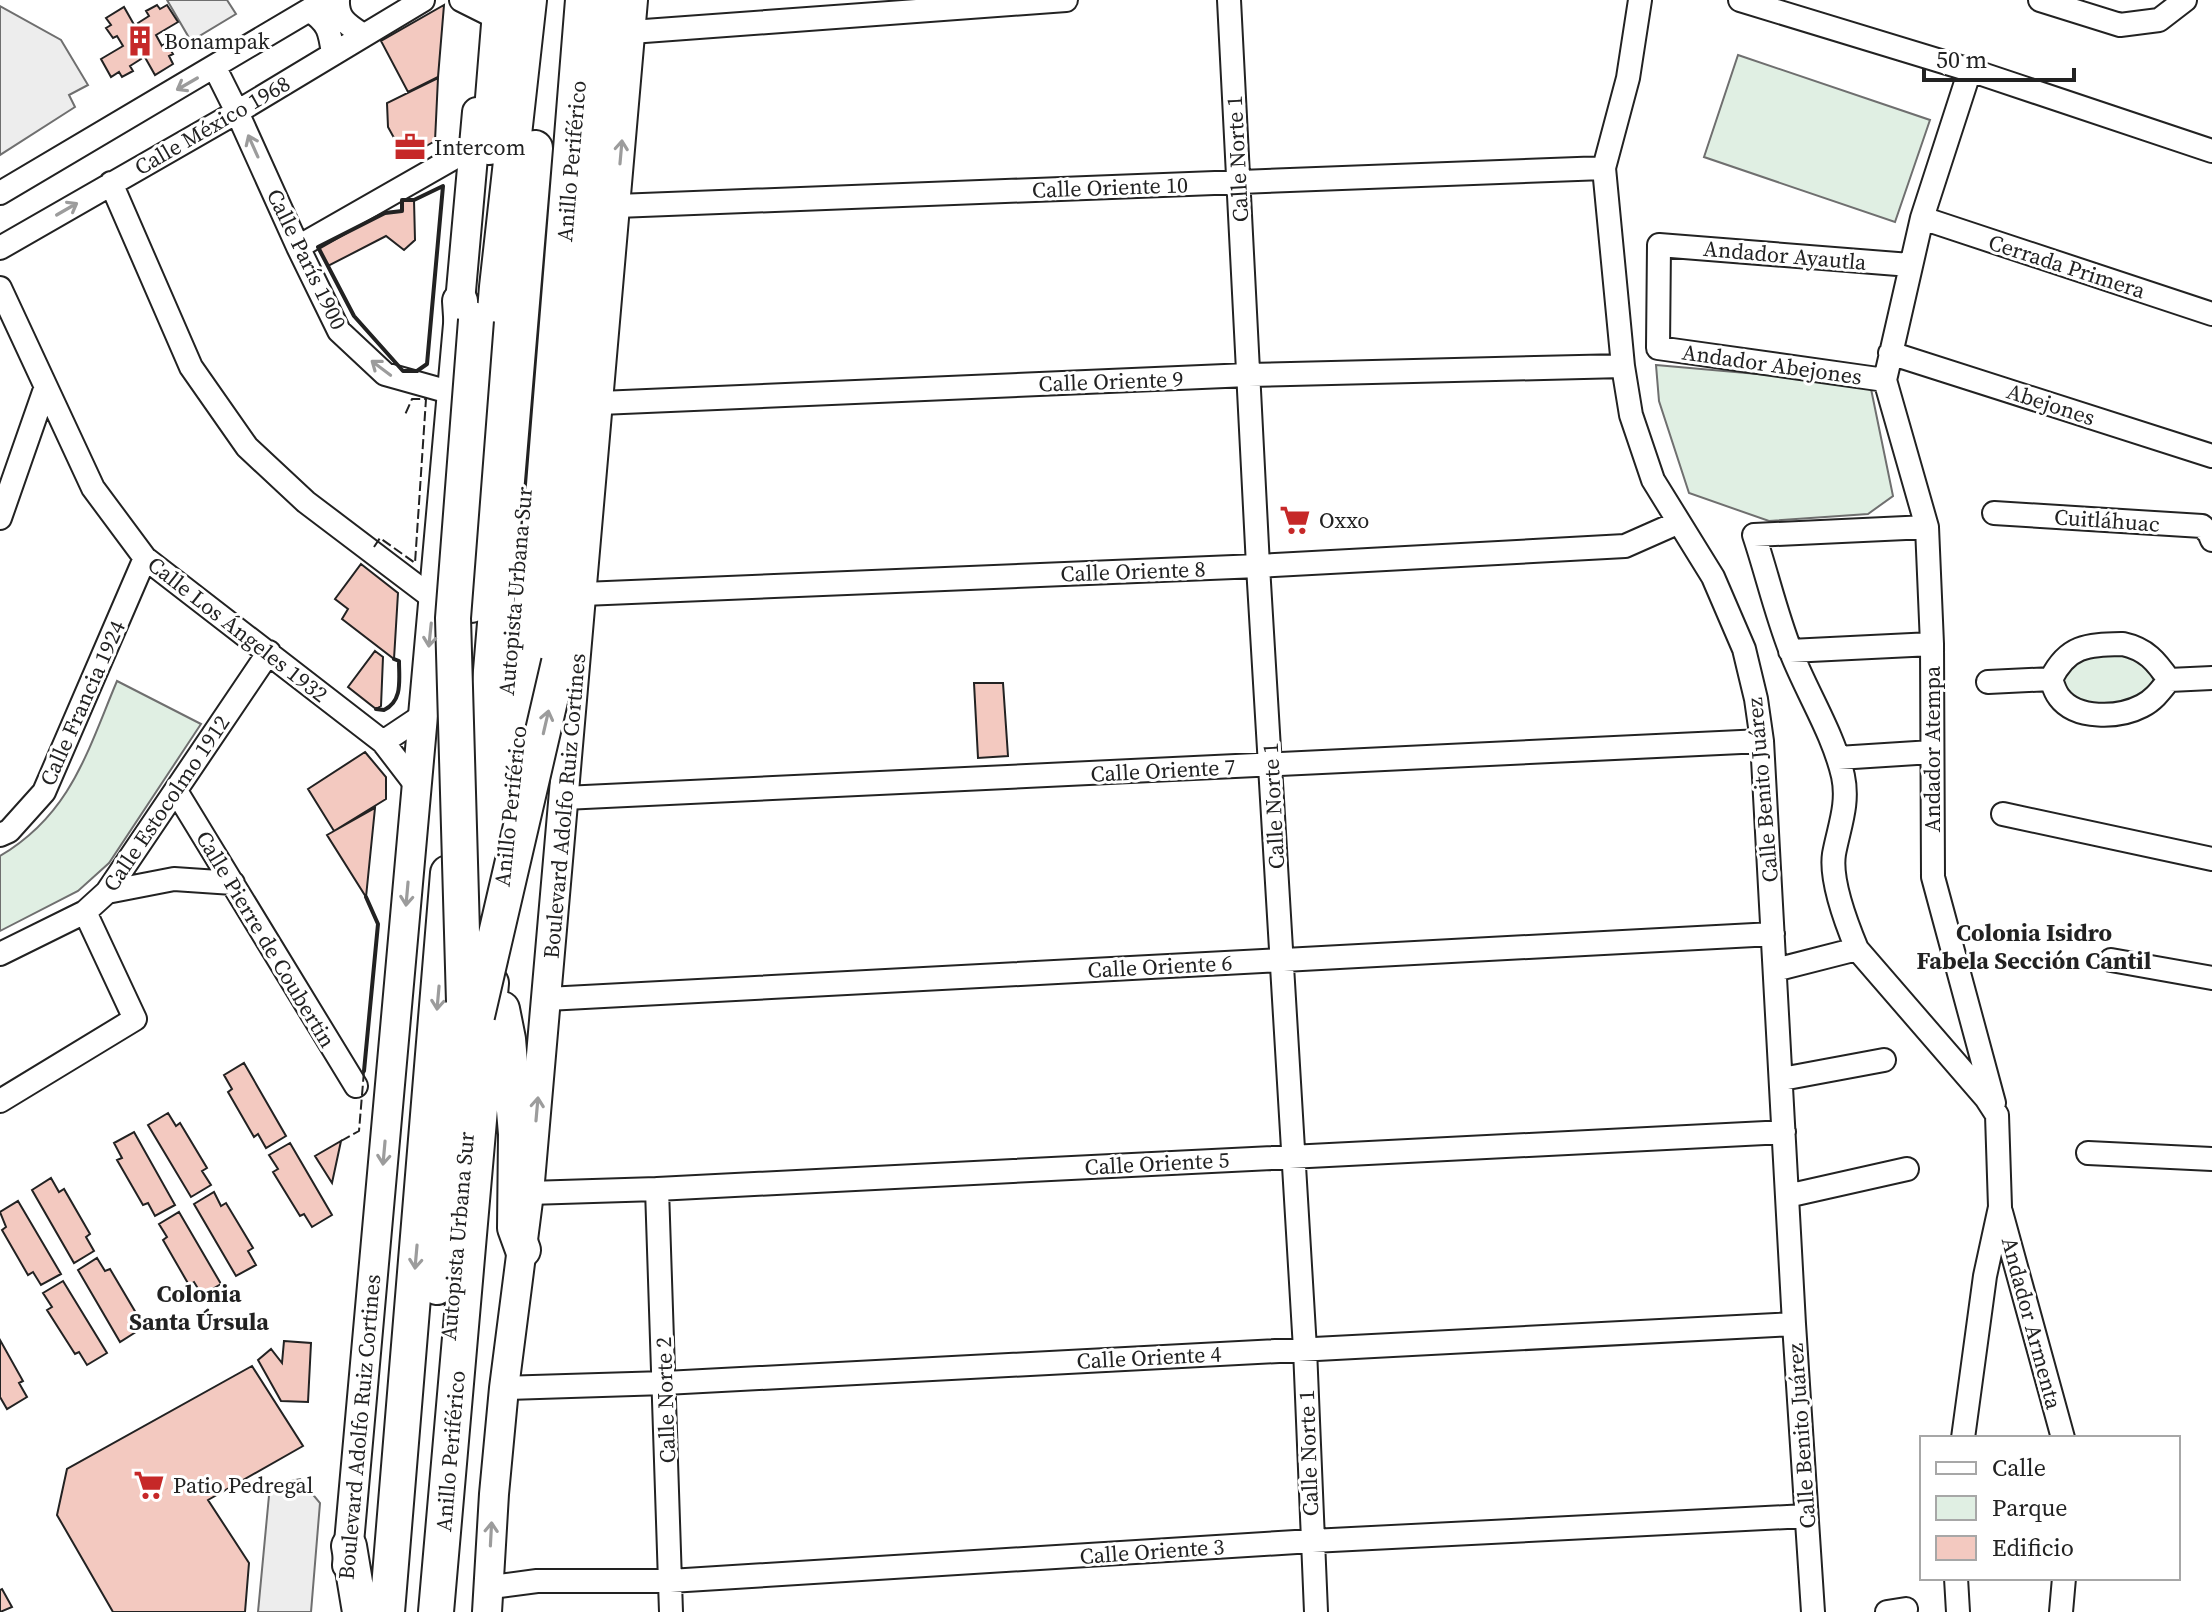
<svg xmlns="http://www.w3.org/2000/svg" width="2212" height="1612" viewBox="0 0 2212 1612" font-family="'Source Serif 4',serif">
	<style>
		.green { fill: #e0efe3; stroke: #6f6f6f; stroke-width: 2 }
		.parking { fill: #ededed; stroke: #6f6f6f; stroke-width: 2 }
		.building { fill: #f3c9c0; stroke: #222; stroke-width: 2 }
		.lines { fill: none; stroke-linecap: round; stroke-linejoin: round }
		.minor-casing { stroke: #222; stroke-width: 26 }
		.major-casing { stroke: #222; stroke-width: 32 }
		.highway-casing { stroke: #222; stroke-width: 38 }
		.minor { stroke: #fff; stroke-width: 22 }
		.major { stroke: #fff; stroke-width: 28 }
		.highway { stroke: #fff; stroke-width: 34 }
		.highway-bridge-casing { stroke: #222; stroke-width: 38; stroke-linecap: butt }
		.highway-bridge { stroke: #fff; stroke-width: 34 }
		.fence { stroke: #222; stroke-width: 2; stroke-dasharray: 10 4; stroke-linecap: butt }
		.wall { stroke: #222; stroke-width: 4 }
		.oneway { stroke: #9c9c9c }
		.labels { text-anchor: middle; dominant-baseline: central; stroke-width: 6; stroke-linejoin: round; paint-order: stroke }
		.poi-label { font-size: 22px; fill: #222; stroke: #fff; text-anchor: start }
		.street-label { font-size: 22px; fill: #222; stroke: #fff }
		.neighbourhood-label { font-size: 24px; font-weight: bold; fill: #222; stroke: #fff }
	</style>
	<rect width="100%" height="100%" fill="#fff"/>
	<!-- green -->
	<path class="green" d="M 1738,55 L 1930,120 L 1895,222 L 1704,157 Z
		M 1656,365 L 1870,384 L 1893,496 L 1868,514 L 1769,521 L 1689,493 L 1659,401 Z
		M 2108,652 L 2131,656 L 2149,666 L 2154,682 L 2145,696 L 2102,709 L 2064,695 L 2062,673 C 2076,661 2089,656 2108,652 Z
		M 117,681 L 201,724 L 109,863 L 78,891 L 0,931 L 0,856 C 71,814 87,752 117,681 Z"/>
	<!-- parking -->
	<path class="parking" d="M 167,0 L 227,0 L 236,14 L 191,41 Z
		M 0,6 L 61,40 L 88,85 L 69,95 L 75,107 L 0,155 Z
		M 300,1479 L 320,1503 L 311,1612 L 258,1612 L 270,1485 Z"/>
	<!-- building -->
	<path class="building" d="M 157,5 L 160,9 L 167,5 L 178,22 L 156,35 L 162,46 L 166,43 L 173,54 L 169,56 L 173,64 L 155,75 L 138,45 L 134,48 L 141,59 L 130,66 L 133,71 L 122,77 L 119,72 L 111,77 L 101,59 L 123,46 L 117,36 L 113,38 L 106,28 L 111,25 L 106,18 L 124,7 L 141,37 L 145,35 L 138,23 L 149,16 L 146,11 Z
		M 444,5 L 438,77 L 408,92 L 381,41 Z
		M 438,78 L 435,141 L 405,158 L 388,127 L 387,103 Z
		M 402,200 L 414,200 L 415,240 L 404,250 L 386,236 L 328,266 L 318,247 L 385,213 L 402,211 Z
		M 361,564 L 398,593 L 394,659 L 342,619 L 348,609 L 335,599 Z
		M 375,651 L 383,657 L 381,706 L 376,709 L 348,687 Z
		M 974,683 L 1003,683 L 1008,756 L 978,758 Z
		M 365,752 L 386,777 L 386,799 L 334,831 L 308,789 Z
		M 375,808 L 366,897 L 327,835 Z
		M 244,1063 L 286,1136 L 266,1148 L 258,1134 L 254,1137 L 228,1092 L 232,1089 L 224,1075 Z
		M 168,1113 L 176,1126 L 180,1123 L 207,1168 L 202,1171 L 211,1185 L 191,1197 L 148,1125 Z
		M 134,1132 L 175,1205 L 155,1216 L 148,1203 L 143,1205 L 117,1160 L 122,1158 L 114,1143 Z
		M 341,1141 L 332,1183 L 315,1156 Z
		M 290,1143 L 332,1215 L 312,1227 L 304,1214 L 300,1216 L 273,1172 L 278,1169 L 269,1155 Z
		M 51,1178 L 59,1192 L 64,1189 L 90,1234 L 86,1237 L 94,1251 L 74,1263 L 32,1190 Z
		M 214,1192 L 221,1206 L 226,1203 L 253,1248 L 248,1251 L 256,1265 L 236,1276 L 194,1204 Z
		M 18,1201 L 61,1274 L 41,1285 L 33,1272 L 28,1275 L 2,1230 L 6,1227 L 0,1212 Z
		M 179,1212 L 221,1284 L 202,1295 L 194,1282 L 189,1285 L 163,1240 L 167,1237 L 159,1224 Z
		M 97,1258 L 105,1271 L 110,1269 L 136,1313 L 131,1316 L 139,1330 L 120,1342 L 78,1270 Z
		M 63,1281 L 107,1353 L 87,1365 L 79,1352 L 75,1354 L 47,1310 L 52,1307 L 43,1293 Z
		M 0,1340 L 23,1381 L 19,1383 L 27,1397 L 7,1409 L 0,1397 Z
		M 284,1341 L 311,1343 L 308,1402 L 281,1401 L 258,1360 L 271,1349 L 282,1363 Z
		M 252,1366 L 303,1446 L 208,1500 L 249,1563 L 245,1612 L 113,1612 L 57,1515 L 67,1469 Z
		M 2,1589 L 12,1607 L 0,1612 L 0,1590 Z"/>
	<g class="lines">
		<!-- minor casing -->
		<g class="minor-casing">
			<path id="minor" d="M 338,0 C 337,19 348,25 363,35
				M 461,0 L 487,13
				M 1229,0 L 1258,566 L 1305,1349 L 1316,1612
				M 1640,0 L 1628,78 L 1604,168 L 1623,366 L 1631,415 L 1653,480 L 1713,577 L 1744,649 L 1756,699 L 1762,741 L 1794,1324 L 1813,1612
				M 1740,0 L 1970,70 L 2212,151
				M 2040,0 L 2120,25 L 2159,20 L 2185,0
				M 309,10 C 329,23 330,32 333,54
				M 631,32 L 1066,0
				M 215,68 L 237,112 L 298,247 L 339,331 L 385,374 L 453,393
				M 1970,70 L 1922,218 L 1885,380 L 1927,527 L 1932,644 L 1933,877 L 1994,1103
				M 111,183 L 191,367 L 247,447 L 306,502 L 434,599
				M 0,193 L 326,0
				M 617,206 L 1604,168
				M 1922,218 L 2212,314
				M 298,247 L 473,147
				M 0,248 L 237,112 L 423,0
				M 0,288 L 93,488 L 145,558 L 383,742 L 416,785
				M 1890,353 L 2212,456
				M 1885,380 L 1658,348 L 1659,245 L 1910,265
				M 600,403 L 1248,375 L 1623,366
				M 1994,513 L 2202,526 L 2209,533 L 2212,540
				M 0,518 L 45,389
				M 1927,527 L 1754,535 C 1767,574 1776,614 1791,652 C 1807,693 1833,733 1843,776 C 1849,804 1839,827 1834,854 C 1830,880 1847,925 1857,949 L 1986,1098 L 1997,1115 L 2000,1207 L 1985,1276 L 1963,1438
				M 583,594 L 1258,566 L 1625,546 L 1677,523
				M 2123,644 C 2146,649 2156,661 2169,680 C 2161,690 2154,700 2142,706 C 2119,718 2076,720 2059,697 C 2055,692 2053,685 2051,679 C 2068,645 2087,645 2123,644 Z
				M 1790,651 L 1932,644
				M 2169,680 L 2212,678
				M 1988,682 L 2051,679
				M 383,742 L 422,716
				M 1838,758 L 1932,752
				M 176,791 L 356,1086
				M 564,798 L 1762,741
				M 2003,814 L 2212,859
				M 0,835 L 9,831 L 44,792 L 145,558
				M 107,892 L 174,879 L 233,883
				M 0,954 L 85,912 L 107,892 L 269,652
				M 2111,960 L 2212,978
				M 1775,970 L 1857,949
				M 547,999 L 1773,934
				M 1782,1079 L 1884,1060
				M 0,1101 L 135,1019 L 85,912
				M 2088,1153 L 2212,1159
				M 657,1189 L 671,1612
				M 529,1193 L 657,1189 L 1784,1132
				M 1787,1196 L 1907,1169
				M 2001,1212 L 2063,1438
				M 504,1388 L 665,1383 L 1794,1324
				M 1956,1578 L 1958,1612
				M 499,1586 L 537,1581 L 670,1581 L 1312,1541 L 1806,1516
				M 1887,1612 L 1906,1609
				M 2061,1612 L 2064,1578"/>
		</g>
		<!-- major casing -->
		<g class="major-casing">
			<path id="major" d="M 347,1565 L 477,112
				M 487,1612 L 494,1494 L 504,1388 L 529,1193 L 633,0"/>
		</g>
		<!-- highway casing -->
		<g class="highway-casing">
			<path id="highway" d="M 489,147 L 501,0
				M 460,301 L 464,361
				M 471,605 L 497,287 L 529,0
				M 559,662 L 614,0
				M 477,837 L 535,148
				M 506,839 L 544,485 L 583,0
				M 484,938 L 495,812
				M 502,1009 L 508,1039 L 516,1134 L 515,1228 L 523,1250
				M 437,1287 L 466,977
				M 349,1546 L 360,1612
				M 387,1612 L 448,873
				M 436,1612 L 491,983"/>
		</g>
		<!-- minor -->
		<use href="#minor" class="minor"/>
		<!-- major -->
		<use href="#major" class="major"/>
		<!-- highway -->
		<use href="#highway" class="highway"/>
		<!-- highway-bridge casing -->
		<g class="highway-bridge-casing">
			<path id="highway-bridge" d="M 464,1002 L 453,618 L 476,320
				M 477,1016 L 559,662"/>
		</g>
		<!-- highway-bridge -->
		<use href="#highway-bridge" class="highway-bridge"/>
		<!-- fence -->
		<path class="fence" d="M 374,547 L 380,538 L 415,563 L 426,399 L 412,399 L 404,417
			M 341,1141 L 359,1131 L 364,1071"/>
		<!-- wall -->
		<path class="wall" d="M 443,186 L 427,364 L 417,371 L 403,371 L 354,316 L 318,247 L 385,213 L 402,211 L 402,200 L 414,200 Z
			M 376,709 L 384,710 C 403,701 399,680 399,661 L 394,659
			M 364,1071 L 378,924 L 366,897"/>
	</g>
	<!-- one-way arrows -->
	<defs><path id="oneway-shaft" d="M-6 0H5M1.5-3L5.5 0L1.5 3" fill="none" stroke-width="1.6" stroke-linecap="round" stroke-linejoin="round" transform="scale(2)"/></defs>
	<g class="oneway">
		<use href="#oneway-shaft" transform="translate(187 84) rotate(150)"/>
		<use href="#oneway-shaft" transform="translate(253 146) rotate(-114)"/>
		<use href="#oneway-shaft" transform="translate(621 152) rotate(-85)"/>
		<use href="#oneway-shaft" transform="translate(67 209) rotate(-30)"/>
		<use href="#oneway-shaft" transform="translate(381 368) rotate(-143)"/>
		<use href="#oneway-shaft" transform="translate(430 635) rotate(96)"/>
		<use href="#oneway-shaft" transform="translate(546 722) rotate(-77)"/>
		<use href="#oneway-shaft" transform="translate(407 894) rotate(95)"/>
		<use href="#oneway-shaft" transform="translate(438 998) rotate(95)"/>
		<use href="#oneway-shaft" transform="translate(537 1109) rotate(-85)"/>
		<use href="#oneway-shaft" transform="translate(384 1153) rotate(95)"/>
		<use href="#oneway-shaft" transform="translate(416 1257) rotate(95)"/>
		<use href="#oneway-shaft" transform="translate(491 1534) rotate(-87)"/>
	</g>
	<!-- icons -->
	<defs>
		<g id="building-bare" transform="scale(2.4)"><path d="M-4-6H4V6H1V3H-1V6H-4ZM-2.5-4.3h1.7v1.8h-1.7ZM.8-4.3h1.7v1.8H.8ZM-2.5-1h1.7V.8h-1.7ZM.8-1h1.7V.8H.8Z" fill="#c62828" stroke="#fff" stroke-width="2.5" paint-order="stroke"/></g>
		<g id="office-bare" transform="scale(2.4)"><path d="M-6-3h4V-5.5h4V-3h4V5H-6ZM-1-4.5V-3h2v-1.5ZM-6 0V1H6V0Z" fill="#c62828" stroke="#fff" stroke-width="2.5" paint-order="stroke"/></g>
		<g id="supermarket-bare" transform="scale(2.4)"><path d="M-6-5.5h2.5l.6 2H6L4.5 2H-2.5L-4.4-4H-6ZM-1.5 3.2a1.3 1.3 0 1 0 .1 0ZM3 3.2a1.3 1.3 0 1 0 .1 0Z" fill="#c62828" stroke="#fff" stroke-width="2.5" paint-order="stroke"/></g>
	</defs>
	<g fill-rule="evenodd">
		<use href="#building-bare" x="140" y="41"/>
		<use href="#office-bare" x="410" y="147"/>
		<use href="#supermarket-bare" x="1295" y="520"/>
		<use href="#supermarket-bare" x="149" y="1485"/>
	</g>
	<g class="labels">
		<!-- poi labels -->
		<g class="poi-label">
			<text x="164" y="41">Bonampak</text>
			<text x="434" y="147">Intercom</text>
			<text x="1319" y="520">Oxxo</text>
			<text x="173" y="1485">Patio Pedregal</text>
		</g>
		<!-- street labels -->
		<g class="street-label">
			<text transform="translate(212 125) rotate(-30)">Calle México 1968</text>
			<text transform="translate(1237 159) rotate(-93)">Calle Norte 1</text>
			<text transform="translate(571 161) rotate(-85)">Anillo Periférico</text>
			<text transform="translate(1110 187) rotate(-2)">Calle Oriente 10</text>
			<text transform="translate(1785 255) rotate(5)">Andador Ayautla</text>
			<text transform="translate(307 259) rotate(64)">Calle París 1900</text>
			<text transform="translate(2067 266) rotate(18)">Cerrada Primera</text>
			<text transform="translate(1772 364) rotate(8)">Andador Abejones</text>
			<text transform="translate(1111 381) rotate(-2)">Calle Oriente 9</text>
			<text transform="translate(2051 404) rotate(18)">Abejones</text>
			<text transform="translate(2107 520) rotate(4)">Cuitláhuac</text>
			<text transform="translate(1133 571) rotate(-2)">Calle Oriente 8</text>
			<text transform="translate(515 591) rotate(-85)">Autopista Urbana Sur</text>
			<text transform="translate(238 629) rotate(38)">Calle Los Ángeles 1932</text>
			<text transform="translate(82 703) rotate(-66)">Calle Francia 1924</text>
			<text transform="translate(1932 749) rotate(-90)">Andador Atempa</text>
			<text transform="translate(1163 770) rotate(-3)">Calle Oriente 7</text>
			<text transform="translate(1762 790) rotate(-95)">Calle Benito Juárez</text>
			<text transform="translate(166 803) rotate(-56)">Calle Estocolmo 1912</text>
			<text transform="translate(510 806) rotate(-84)">Anillo Periférico</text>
			<text transform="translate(564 806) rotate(-85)">Boulevard Adolfo Ruiz Cortines</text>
			<text transform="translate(1273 806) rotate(-93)">Calle Norte 1</text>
			<text transform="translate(266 939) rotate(59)">Calle Pierre de Coubertin</text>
			<text transform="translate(1160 966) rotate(-3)">Calle Oriente 6</text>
			<text transform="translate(1157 1163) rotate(-3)">Calle Oriente 5</text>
			<text transform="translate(457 1236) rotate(-85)">Autopista Urbana Sur</text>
			<text transform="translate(2032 1323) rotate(75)">Andador Armenta</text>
			<text transform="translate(1149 1357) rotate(-3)">Calle Oriente 4</text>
			<text transform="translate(665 1400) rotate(-92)">Calle Norte 2</text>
			<text transform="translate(359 1427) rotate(-85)">Boulevard Adolfo Ruiz Cortines</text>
			<text transform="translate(1801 1436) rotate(-94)">Calle Benito Juárez</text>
			<text transform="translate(450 1451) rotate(-85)">Anillo Periférico</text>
			<text transform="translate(1308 1453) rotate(-92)">Calle Norte 1</text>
			<text transform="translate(1152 1551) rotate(-4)">Calle Oriente 3</text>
		</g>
		<!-- neighbourhood labels -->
		<g class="neighbourhood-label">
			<text x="2034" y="932">Colonia Isidro<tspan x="2034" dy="28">Fabela Sección Cantil</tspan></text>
			<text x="199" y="1293">Colonia<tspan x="199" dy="28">Santa Úrsula</tspan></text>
		</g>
	</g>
	<!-- legend -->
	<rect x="1920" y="1436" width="260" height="144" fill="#ffffff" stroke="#a7a7a7" stroke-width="2"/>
	<rect x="1936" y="1462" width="40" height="12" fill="#ffffff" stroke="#a7a7a7" stroke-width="2"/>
	<text x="1992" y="1476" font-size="24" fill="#222222">Calle</text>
	<rect x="1936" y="1496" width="40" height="24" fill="#e0efe3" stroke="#a7a7a7" stroke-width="2"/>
	<text x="1992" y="1516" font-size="24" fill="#222222">Parque</text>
	<rect x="1936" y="1536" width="40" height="24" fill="#f3c9c0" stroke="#a7a7a7" stroke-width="2"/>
	<text x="1992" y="1556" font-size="24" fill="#222222">Edificio</text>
	<!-- scale -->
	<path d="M1924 68v12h150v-12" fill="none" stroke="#222222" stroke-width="4"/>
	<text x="1936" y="68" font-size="24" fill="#222222" stroke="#ffffff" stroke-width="6" paint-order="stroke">50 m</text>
</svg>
